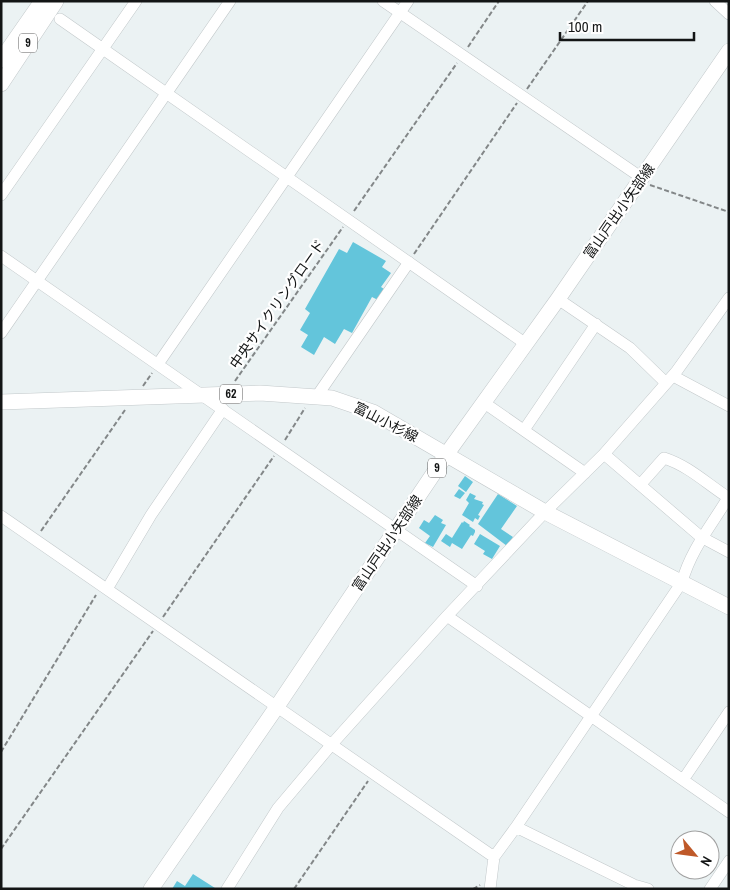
<svg xmlns="http://www.w3.org/2000/svg" width="730" height="890" viewBox="0 0 730 890" font-family="'Archivo Narrow','Noto Sans JP',sans-serif">
	<style>
		.building { fill: #63c5db }
		.lines { fill: none; stroke-linecap: round; stroke-linejoin: round }
		.minor-casing { stroke: #c2c8ca; stroke-width: 12 }
		.major-casing { stroke: #c2c8ca; stroke-width: 16 }
		.path { stroke: #838788; stroke-width: 2; stroke-dasharray: 5 2.5; stroke-linecap: butt }
		.minor { stroke: #fff; stroke-width: 11 }
		.major { stroke: #fff; stroke-width: 15 }
		.labels { text-anchor: middle; dominant-baseline: central; stroke-width: 4.5; stroke-linejoin: round; paint-order: stroke }
		.shield { fill: #fff; stroke: #5a5b5b; stroke-width: 1 }
		.shield-label { font-size: 12px; font-weight: bold; fill: #131515 }
		.street-label { font-size: 14px; fill: #131515; stroke: #fff }
	</style>
	<rect width="100%" height="100%" fill="#ebf2f3"/>
	<!-- building -->
	<path class="building" d="M 353,242 L 386,261 L 382,267 L 391,273 L 381,287 L 384,289 L 378,300 L 372,297 L 352,333 L 344,329 L 335,344 L 324,337 L 314,355 L 301,347 L 308,335 L 300,330 L 310,313 L 305,309 L 339,249 L 347,253 Z
		M 465,476 L 473,482 L 466,492 L 458,486 Z
		M 459,489 L 465,493 L 460,499 L 454,496 Z
		M 470,493 L 476,496 L 474,499 L 483,502 L 482,504 L 484,505 L 478,515 L 480,516 L 478,520 L 475,518 L 473,522 L 462,515 L 469,503 L 466,500 Z
		M 498,494 L 517,506 L 501,529 L 513,537 L 507,546 L 478,524 Z
		M 435,515 L 443,520 L 441,523 L 446,525 L 433,547 L 425,543 L 430,536 L 419,528 L 424,520 L 429,523 Z
		M 464,521 L 470,525 L 469,526 L 475,530 L 475,532 L 473,536 L 471,535 L 462,549 L 452,543 L 450,547 L 441,541 L 446,534 L 452,538 L 462,522 L 463,523 Z
		M 480,534 L 500,546 L 492,559 L 483,554 L 485,551 L 474,544 Z
		M 193,874 L 215,888 L 214,889 L 172,889 L 177,881 L 185,886 Z"/>
	<g class="lines">
		<!-- minor casing -->
		<g class="minor-casing">
			<path id="minor" d="M 383,1 L 642,178
				M 715,1 L 729,14
				M 60,19 L 526,344
				M 1,195 L 136,1
				M 1,256 L 477,586
				M 558,299 L 630,348 L 666,383
				M 1,333 L 230,1
				M 158,364 L 408,1
				M 673,376 L 729,406
				M 317,396 L 409,262
				M 483,402 L 585,473
				M 524,430 L 596,324
				M 604,454 L 701,537 L 729,552
				M 640,485 L 664,458 C 689,466 707,484 729,498
				M 1,516 L 494,857
				M 107,589 L 151,515 L 223,409
				M 447,616 L 729,812
				M 683,780 L 729,712
				M 516,827 L 634,885 L 648,889
				M 227,889 L 278,808 L 332,744 L 447,616 L 545,512 L 604,454 L 676,372 L 729,298
				M 490,889 L 494,857 L 516,827 L 682,582 C 691,549 712,525 729,496
				M 710,889 L 729,861"/>
		</g>
		<!-- major casing -->
		<g class="major-casing">
			<path id="major" d="M 1,60 L 42,1
				M 1,84 L 56,1
				M 1,402 L 260,393 L 332,398 L 373,412 L 545,512 L 729,607
				M 151,889 L 276,708 L 446,455 L 558,299 L 729,51"/>
		</g>
		<!-- path -->
		<path class="path" d="M 468,47 L 499,1
			M 527,89 L 588,1
			M 650,185 L 729,212
			M 354,211 L 457,63
			M 414,254 L 517,103
			M 235,381 L 343,227
			M 143,386 L 152,373
			M 285,440 L 305,408
			M 41,531 L 125,410
			M 163,617 L 274,456
			M 1,752 L 96,595
			M 1,849 L 153,631
			M 294,889 L 368,781
			M 473,889 L 480,885"/>
		<!-- minor -->
		<use href="#minor" class="minor"/>
		<!-- major -->
		<use href="#major" class="major"/>
	</g>
	<g class="labels">
		<!-- shield labels -->
		<g class="shield">
			<rect x="19" y="33.5" width="18" height="19" rx="4"/>
			<rect x="220" y="384.5" width="22" height="19" rx="4"/>
			<rect x="428" y="458.5" width="18" height="19" rx="4"/>
		</g>
		<g class="shield-label">
			<text x="28" y="43">9</text>
			<text x="231" y="394">62</text>
			<text x="437" y="468">9</text>
		</g>
		<!-- street labels -->
		<g class="street-label">
			<text transform="translate(619 211) rotate(-55)">富山戸出小矢部線</text>
			<text transform="translate(277 304) rotate(-55)">中央サイクリングロード</text>
			<text transform="translate(386 422) rotate(27)">富山小杉線</text>
			<text transform="translate(387 543) rotate(-56)">富山戸出小矢部線</text>
		</g>
	</g>
	<!-- border -->
	<rect width="730" height="890" fill="none" stroke="#131515" stroke-width="5"/>
	<!-- north arrow -->
	<g transform="translate(695 855) rotate(119)"><circle r="24" fill="#ffffff" stroke="#a1a1a1"/>
	<path d="M0-4L9 19L0 12L-9 19Z" fill="#bf5929"/>
	<text y="-8" font-size="14" font-weight="bold" text-anchor="middle" fill="#131515">N</text>
	</g>
	<!-- scale -->
	<path d="M560 32v8h134v-8" fill="none" stroke="#131515" stroke-width="2.5"/>
	<text x="568" y="32" font-size="15" fill="#131515" stroke="#ffffff" stroke-width="4" paint-order="stroke">100 m</text>
</svg>
